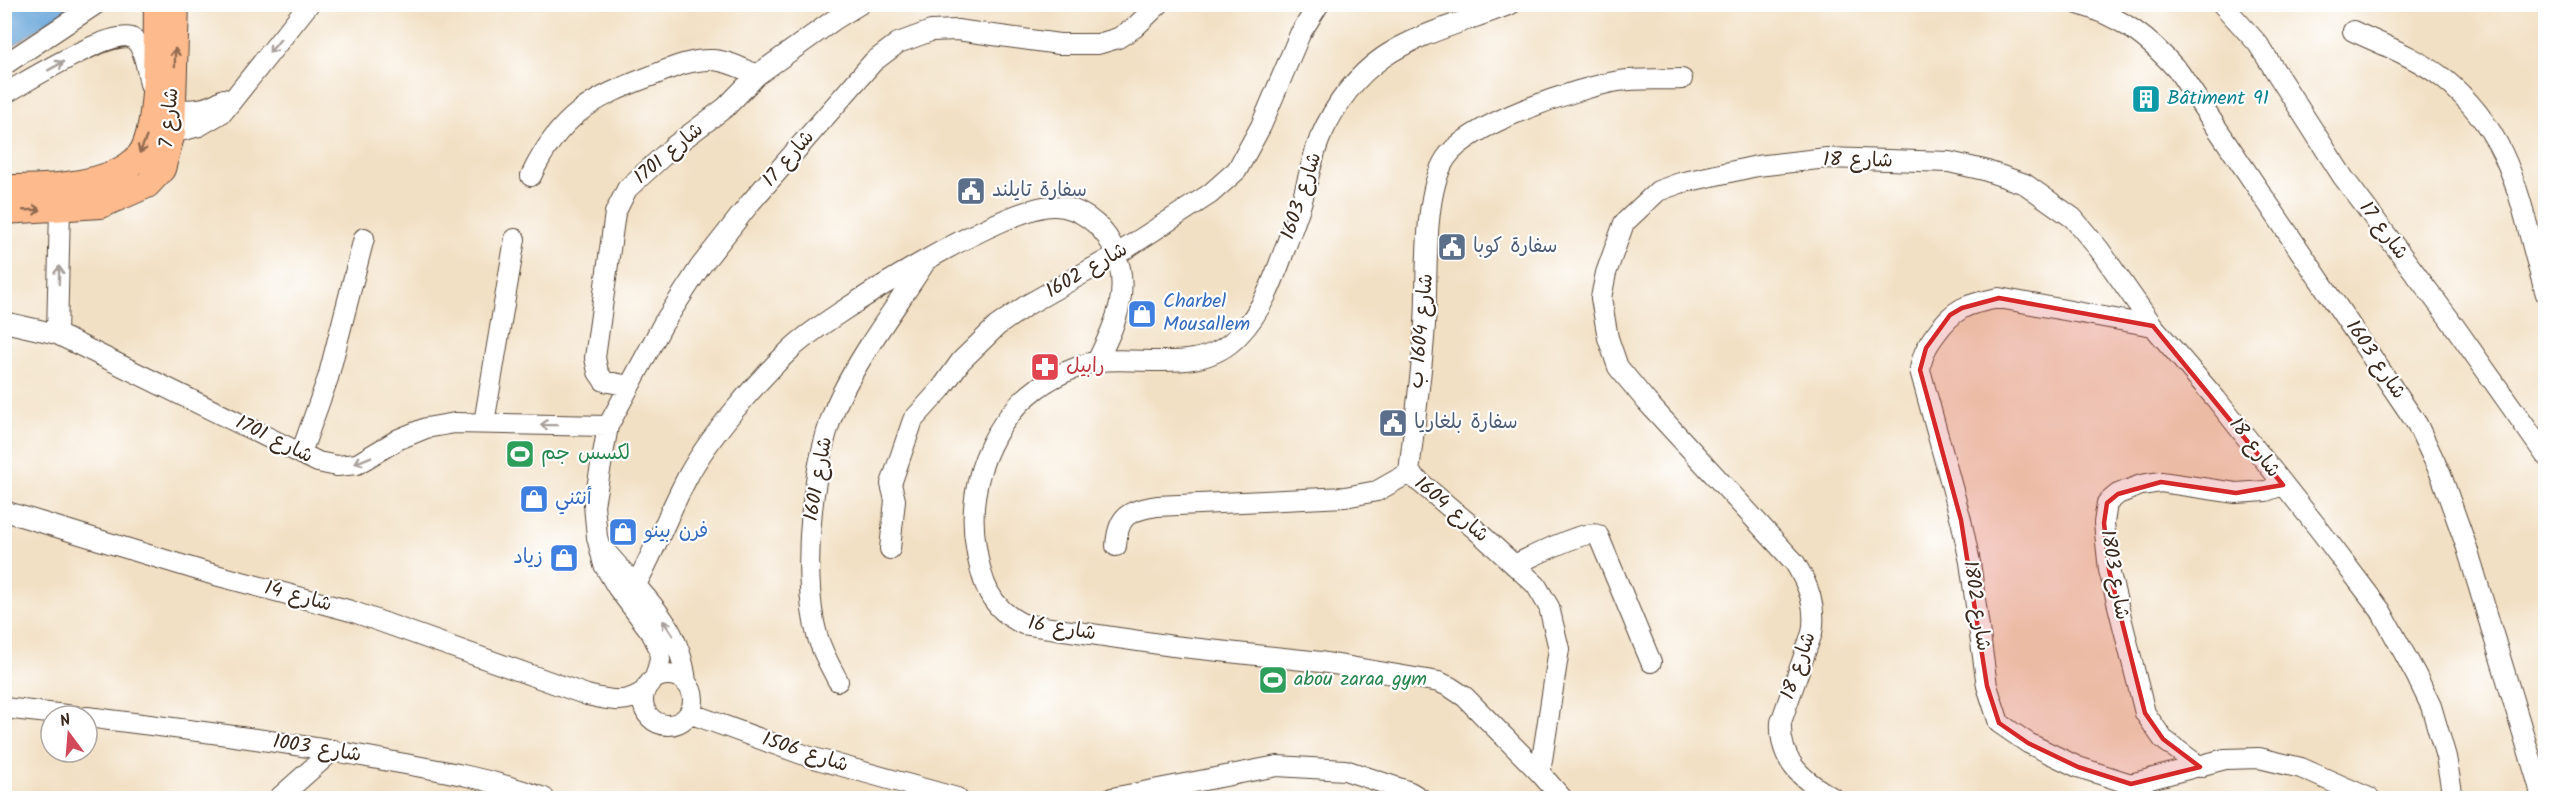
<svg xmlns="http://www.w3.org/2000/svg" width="2550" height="803" viewBox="0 0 2550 803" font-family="Kalam,'Playpen Sans Arabic',sans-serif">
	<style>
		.water { fill: #68a6da; stroke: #52687c; stroke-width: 1.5 }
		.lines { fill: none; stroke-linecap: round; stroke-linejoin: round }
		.minor-casing { stroke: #564537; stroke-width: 22 }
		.major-casing { stroke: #564537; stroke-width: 28 }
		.minor { stroke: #fff; stroke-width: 20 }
		.major { stroke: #fcba8d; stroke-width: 26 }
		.oneway { stroke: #a79f9a }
		.oneway2 { stroke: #926b50 }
		.marked { fill: #d62828; fill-opacity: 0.2; stroke: #d62828; stroke-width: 4.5; stroke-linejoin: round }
		.labels { text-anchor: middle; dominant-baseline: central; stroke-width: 4.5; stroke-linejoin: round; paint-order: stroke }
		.culture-label { font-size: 20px; fill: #0d838f; stroke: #fff; text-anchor: start }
		.street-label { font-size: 20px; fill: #3b2a1e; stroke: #fff }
		.service-label { font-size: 20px; fill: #4e5e75; stroke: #fff; text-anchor: start }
		.shop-label { font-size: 20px; fill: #366cbe; stroke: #fff; text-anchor: start }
		.health-label { font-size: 20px; fill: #be3a42; stroke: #fff; text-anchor: start }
		.leisure-label { font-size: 20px; fill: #27864d; stroke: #fff; text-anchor: start }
	</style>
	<rect width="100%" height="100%" fill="#fff"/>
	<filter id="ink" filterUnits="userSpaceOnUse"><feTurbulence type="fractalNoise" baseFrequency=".0167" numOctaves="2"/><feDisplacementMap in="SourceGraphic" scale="12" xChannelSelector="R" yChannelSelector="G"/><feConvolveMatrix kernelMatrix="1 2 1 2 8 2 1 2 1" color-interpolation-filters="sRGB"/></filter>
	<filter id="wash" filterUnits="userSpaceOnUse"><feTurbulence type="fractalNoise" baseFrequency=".008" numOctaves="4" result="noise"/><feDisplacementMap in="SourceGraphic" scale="24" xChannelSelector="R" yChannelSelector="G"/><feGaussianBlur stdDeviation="1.35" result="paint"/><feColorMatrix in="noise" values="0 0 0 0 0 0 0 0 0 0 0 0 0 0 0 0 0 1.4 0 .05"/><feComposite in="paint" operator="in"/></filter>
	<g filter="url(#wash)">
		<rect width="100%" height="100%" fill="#f2e0c4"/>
		<!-- water -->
		<path class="water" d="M 5,5 L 73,5 L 5,51 Z"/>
	</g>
	<g filter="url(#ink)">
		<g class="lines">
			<!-- minor casing -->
			<g class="minor-casing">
				<path id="minor" d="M 1511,4 C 1423,38 1363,42 1320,138 C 1313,155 1309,176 1304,193 C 1300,210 1293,226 1287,243 C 1275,276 1264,309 1239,335 C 1202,375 1147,356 1099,361 C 1087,362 1074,369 1063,373 C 998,403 964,478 976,547 C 981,581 990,609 1023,624 L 1173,646 L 1321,662 L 1439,682 L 1450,687 L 1465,697 L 1540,773 L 1562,798
					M 2078,4 C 2122,17 2149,38 2179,72 L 2417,424 L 2441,475 L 2467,548 L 2539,786 L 2541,798
					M 2222,4 L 2258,44 L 2343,177 L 2448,317 L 2546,456
					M 2353,31 C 2383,45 2416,57 2443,78 C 2517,138 2520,210 2546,294
					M 4,65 L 96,4
					M 4,94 C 25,83 117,24 135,40 C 145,49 147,71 150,84
					M 173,109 C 194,111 206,110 224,99
					M 172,133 L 199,126 L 223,112 L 309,4
					M 531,176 C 559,116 592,98 651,76 C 671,68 691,59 713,60 C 729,61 743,69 757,75
					M 4,322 L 57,334 L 318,462 L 337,466 L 357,464 L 399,439 L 426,428 L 455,423 L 608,426
					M 2153,326 L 1999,298 C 1966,304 1954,308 1935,335 C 1926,347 1922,356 1920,370 L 1961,520 L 1970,562 L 1987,686 L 1999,723 L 2028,743 L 2078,767 L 2131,784 L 2225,759 L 2259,758 L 2301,768 L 2369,798
					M 57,334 L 60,209
					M 629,386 L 604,381 L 598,372 L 595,358 L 615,213 L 627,189 L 674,146 L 726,107 L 757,75 L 834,20 L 860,4
					M 484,423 L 515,239
					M 301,453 L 328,378 L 364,238
					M 1409,473 C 1414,424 1422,374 1425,324 C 1428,280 1422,194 1446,158 C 1470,123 1577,88 1619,81 C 1639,78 1662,80 1682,79
					M 1409,473 L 1474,528 L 1536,585 L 1549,607 L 1559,649 L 1540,773
					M 4,511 L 208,573 L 351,611 L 587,695 C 608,700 627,705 644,691
					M 1116,546 C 1118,515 1128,511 1157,506 L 1345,497 L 1377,491 L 1409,473
					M 890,549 L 895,500 L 891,484 L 913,420 L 941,389 L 961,361 L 997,326 L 1027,305 L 1116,255 L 1210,194 L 1237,170 L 1261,126 L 1300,34 L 1319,4
					M 606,552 C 642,595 680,623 686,682
					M 1514,565 C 1530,558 1584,529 1598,535 L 1651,662
					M 630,604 L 633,590 C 653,555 667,516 686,480 C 706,440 758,380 791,349 C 827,315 1010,203 1055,206 C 1079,207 1101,224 1112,245 C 1133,287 1116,324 1097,361
					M643 700a25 25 0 1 1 50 0a25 25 0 1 1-50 0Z
					M 655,678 L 660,660 L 659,648 L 651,632 L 617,587 L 604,565 L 597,537 L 594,505 L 608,426 L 663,324 L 700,267 L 751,202 L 873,62 L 898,43 L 931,31 L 957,30 L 1059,44 L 1098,44 L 1118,38 L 1134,28 L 1159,4
					M 838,681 C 830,666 822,652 817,635 C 800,573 812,452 841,395 C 864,349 896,307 924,264
					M 4,708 L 75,716
					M 689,713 L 810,757 L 957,798
					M 87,717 C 190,730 292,742 394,762 C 445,771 495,780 544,798
					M 2200,767 L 2163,739 L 2145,713 L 2109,570 L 2104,523 L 2107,503 L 2118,494 L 2141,485 L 2161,482 L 2236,493 L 2266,491 L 2283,485
					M 279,798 L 333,750
					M 1112,798 L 1277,766 L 1345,770 L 1410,792 L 1420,798
					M 1833,798 C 1802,780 1779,761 1781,722 L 1812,633 C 1817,606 1808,585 1795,563 L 1647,402 L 1618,367 L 1608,338 L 1601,298 L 1606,273 L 1624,223 L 1658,191 L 1680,183 L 1757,166 L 1827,158 L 1949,162 L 1984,170 L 2025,184 L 2073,218 L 2099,249 L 2153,326 L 2216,399 L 2322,533 L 2381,611 L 2416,675 L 2431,706 L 2446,757 L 2453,798"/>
			</g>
			<!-- major casing -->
			<g class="major-casing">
				<path id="major" d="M 4,188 C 42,188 114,187 140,155 C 160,129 156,38 157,4
					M 4,211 L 101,205 L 147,185 L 162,169 L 172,133 L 176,4"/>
			</g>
			<!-- minor -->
			<use href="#minor" class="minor"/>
			<!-- major -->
			<use href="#major" class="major"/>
		</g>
		<!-- one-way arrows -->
		<defs><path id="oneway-shaft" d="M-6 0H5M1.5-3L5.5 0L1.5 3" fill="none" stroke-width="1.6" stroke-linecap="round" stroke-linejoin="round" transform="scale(1.5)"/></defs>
		<g class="oneway">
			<use href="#oneway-shaft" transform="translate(275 46) rotate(129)"/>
			<use href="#oneway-shaft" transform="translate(56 66) rotate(-29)"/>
			<use href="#oneway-shaft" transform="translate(59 275) rotate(-89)"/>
			<use href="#oneway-shaft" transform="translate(549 425) rotate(-179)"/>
			<use href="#oneway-shaft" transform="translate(363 460) rotate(158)"/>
			<use href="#oneway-shaft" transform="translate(668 628) rotate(-124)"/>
		</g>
		<g class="oneway2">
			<use href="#oneway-shaft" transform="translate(175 57) rotate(-89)"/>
			<use href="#oneway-shaft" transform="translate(143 145) rotate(113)"/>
			<use href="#oneway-shaft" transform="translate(32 210) rotate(-2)"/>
		</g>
	</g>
	<!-- marked area -->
	<path class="marked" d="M 1999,298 L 2153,326 L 2283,485 L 2236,493 L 2161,482 L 2118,494 L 2107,503 L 2104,523 L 2109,570 L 2145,713 L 2163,739 L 2200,767 L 2131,784 L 2078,767 L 2028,743 L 1999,723 L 1987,686 L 1961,520 L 1920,370 L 1926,348 L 1950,315 L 1962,308 Z"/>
	<!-- icons -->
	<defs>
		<g id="building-square" transform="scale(1.5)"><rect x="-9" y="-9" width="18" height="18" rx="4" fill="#0f9aa8" stroke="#fff"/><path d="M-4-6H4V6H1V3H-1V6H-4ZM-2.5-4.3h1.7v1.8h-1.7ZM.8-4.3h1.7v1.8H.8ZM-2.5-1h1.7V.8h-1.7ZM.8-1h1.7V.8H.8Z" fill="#fff"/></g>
		<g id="civic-square" transform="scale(1.5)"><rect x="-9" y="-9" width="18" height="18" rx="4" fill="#5c6f8a" stroke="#fff"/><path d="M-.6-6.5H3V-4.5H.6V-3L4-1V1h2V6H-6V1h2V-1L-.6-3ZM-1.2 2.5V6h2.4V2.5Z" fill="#fff"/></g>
		<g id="shop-square" transform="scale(1.5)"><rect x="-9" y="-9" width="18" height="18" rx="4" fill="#3f7fe0" stroke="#fff"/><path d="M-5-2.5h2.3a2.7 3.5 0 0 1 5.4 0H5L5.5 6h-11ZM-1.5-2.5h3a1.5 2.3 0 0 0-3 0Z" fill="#fff"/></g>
		<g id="pharmacy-square" transform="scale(1.5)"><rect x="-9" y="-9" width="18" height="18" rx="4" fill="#e0444e" stroke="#fff"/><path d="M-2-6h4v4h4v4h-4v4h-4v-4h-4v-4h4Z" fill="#fff"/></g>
		<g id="stadium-square" transform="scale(1.5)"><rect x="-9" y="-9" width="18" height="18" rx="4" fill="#2e9e5b" stroke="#fff"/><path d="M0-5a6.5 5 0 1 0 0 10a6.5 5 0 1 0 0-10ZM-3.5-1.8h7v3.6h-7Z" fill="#fff"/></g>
	</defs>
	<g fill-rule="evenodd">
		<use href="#building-square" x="2146" y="99"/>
		<use href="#civic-square" x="971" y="191"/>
		<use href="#civic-square" x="1452" y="247"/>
		<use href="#shop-square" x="1142" y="314"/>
		<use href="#pharmacy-square" x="1045" y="367"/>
		<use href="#civic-square" x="1393" y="423"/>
		<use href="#stadium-square" x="520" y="454"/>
		<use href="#shop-square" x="534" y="499"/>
		<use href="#shop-square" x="623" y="532"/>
		<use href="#shop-square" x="564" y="558"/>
		<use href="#stadium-square" x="1273" y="680"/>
	</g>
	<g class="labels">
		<!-- culture labels -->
		<g class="culture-label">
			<text x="2167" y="99">Bâtiment 91</text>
		</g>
		<!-- street labels -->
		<g class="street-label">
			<text transform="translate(170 118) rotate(-85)">شارع 7</text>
			<text transform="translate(669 154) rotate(-40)">شارع 1701</text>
			<text transform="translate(789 159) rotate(-49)">شارع 17</text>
			<text transform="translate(1858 161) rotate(1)">شارع 18</text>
			<text transform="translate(1302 196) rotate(-72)">شارع 1603</text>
			<text transform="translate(2383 231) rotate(53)">شارع 17</text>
			<text transform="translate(1087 271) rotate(-30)">شارع 1602</text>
			<text transform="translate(1422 331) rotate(-85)">شارع 1604 ب</text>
			<text transform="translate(2375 360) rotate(56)">شارع 1603</text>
			<text transform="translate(274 440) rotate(26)">شارع 1701</text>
			<text transform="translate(2254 448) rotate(52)">شارع 18</text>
			<text transform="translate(819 479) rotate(-80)">شارع 1601</text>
			<text transform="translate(1451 510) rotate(40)">شارع 1604</text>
			<text transform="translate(2114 575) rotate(80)">شارع 1803</text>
			<text transform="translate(298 597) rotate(15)">شارع 14</text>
			<text transform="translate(1976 606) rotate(81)">شارع 1802</text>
			<text transform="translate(1062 629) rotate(9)">شارع 16</text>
			<text transform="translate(1799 666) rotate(-71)">شارع 18</text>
			<text transform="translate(317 749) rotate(9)">شارع 1003</text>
			<text transform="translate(805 753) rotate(18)">شارع 1506</text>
		</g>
		<!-- service labels -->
		<g class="service-label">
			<text x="992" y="191">سفارة تايلند</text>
			<text x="1473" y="247">سفارة كوبا</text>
			<text x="1414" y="423">سفارة بلغاريا</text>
		</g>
		<!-- shop labels -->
		<g class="shop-label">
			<text x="1163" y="302">Charbel<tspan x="1163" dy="23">Mousallem</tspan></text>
			<text x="555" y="499">أنثني</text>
			<text x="644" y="532">فرن بينو</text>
			<text x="543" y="558" text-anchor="end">زياد</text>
		</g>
		<!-- health labels -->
		<g class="health-label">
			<text x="1066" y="367">رابيل</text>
		</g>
		<!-- leisure labels -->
		<g class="leisure-label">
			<text x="541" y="454">لكسس جم</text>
			<text x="1294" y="680">abou zaraa gym</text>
		</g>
	</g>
	<!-- margin -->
	<rect width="2550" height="803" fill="none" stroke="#fff" stroke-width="24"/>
	<!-- north arrow -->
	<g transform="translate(69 734) rotate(344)"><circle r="28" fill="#ffffff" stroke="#b1aaa5" stroke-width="1.5"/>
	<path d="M0-4.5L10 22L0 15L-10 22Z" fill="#d1495b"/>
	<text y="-9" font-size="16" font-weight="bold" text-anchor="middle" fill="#3b2a1e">N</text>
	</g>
</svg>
